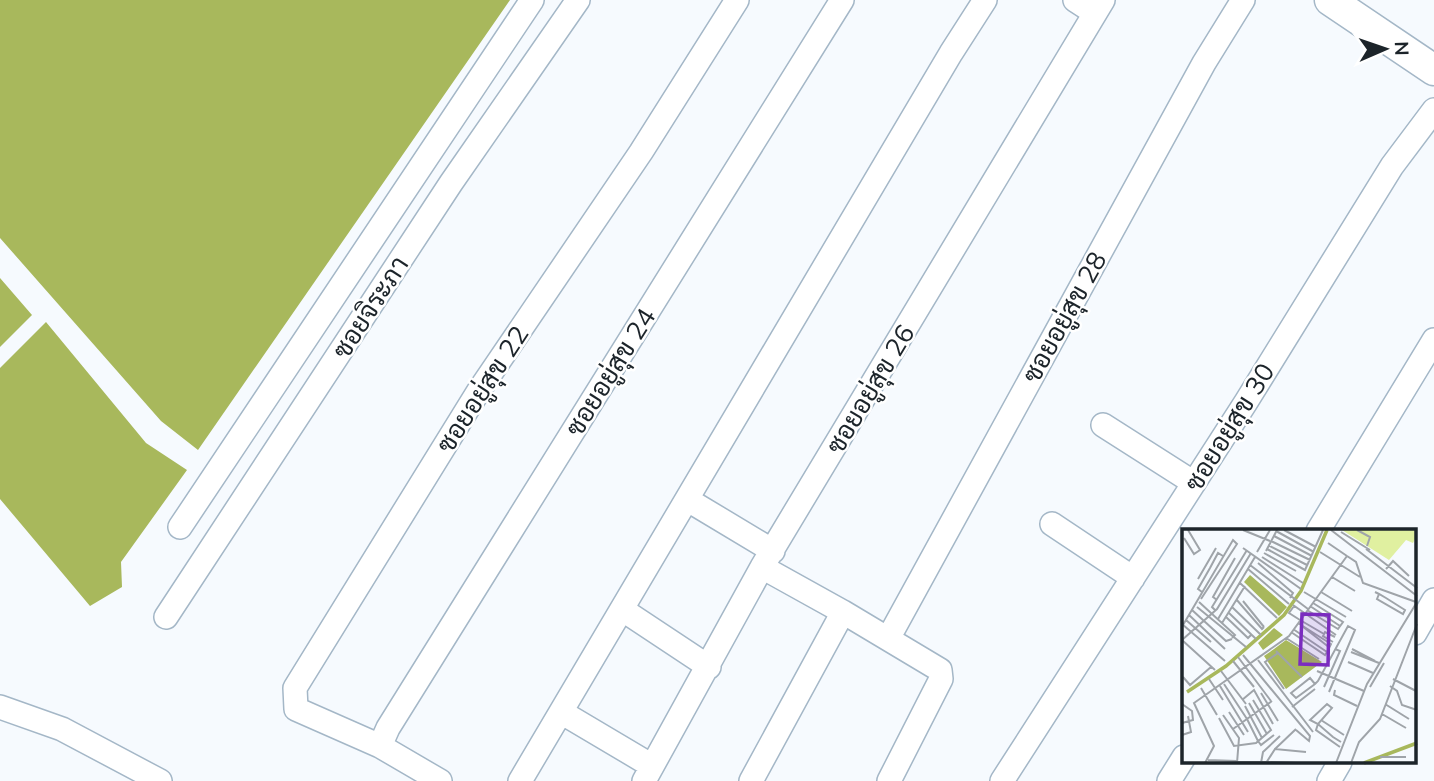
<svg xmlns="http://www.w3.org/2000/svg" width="1434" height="781" viewBox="0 0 1434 781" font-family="Mulish,Sarabun,sans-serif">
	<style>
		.water { fill: #a8b85c }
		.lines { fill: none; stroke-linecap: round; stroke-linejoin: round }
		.minor-casing { stroke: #a4b7c7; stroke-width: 26 }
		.tertiary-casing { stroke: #a4b7c7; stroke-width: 33 }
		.minor { stroke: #fff; stroke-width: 23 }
		.tertiary { stroke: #fff; stroke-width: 30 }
		.labels { text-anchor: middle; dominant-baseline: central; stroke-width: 5; stroke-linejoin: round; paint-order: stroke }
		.street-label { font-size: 26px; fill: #1c242a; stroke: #fff }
		.inset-river { fill: none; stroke: #a8b85c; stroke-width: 3.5 }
		.inset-road { fill: none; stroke: #9fa4a9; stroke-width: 2 }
		.view { fill: #7b2cbf; fill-opacity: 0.15; stroke: #7b2cbf; stroke-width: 3.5 }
		.inset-edge { fill: none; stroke: #1c242a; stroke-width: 3.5 }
	</style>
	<rect width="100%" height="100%" fill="#f6fafe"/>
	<!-- water -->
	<path class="water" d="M 0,0 L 510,0 L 198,450 L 161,421 L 0,238 Z
		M 0,278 L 32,315 L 0,347 Z
		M 46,322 L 146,443 L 187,470 L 121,562 L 122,587 L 90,606 L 0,499 L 0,368 Z"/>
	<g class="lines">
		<!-- minor casing -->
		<g class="minor-casing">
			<path id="minor" d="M 1075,0 L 1095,13
				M 1103,425 L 1194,483
				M 688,500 L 773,551
				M 1052,524 L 1133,578
				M 180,527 L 532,0
				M 1318,531 L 1434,340
				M 762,567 L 843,612
				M 623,610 L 709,667
				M 166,617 L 451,183 L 578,0
				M 1415,633 L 1434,600
				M 889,637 L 1204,63 L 1243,0
				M 0,707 L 62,729 L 160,781
				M 561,712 L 652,766
				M 380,746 L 388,728 L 842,0
				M 440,781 L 380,746 L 296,709 L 295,688 L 478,392 L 641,152 L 737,0
				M 520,781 L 951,53 L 985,0
				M 644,781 L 762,567 L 1103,0
				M 751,781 L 843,612 L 940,670 L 941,679 L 889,781
				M 1002,781 L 1246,402 L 1392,166 L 1434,110
				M 1169,781 L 1184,757
				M 1329,781 L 1340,762"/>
		</g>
		<!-- tertiary casing -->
		<g class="tertiary-casing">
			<path id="tertiary" d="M 1330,0 L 1434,70"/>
		</g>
		<!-- minor -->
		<use href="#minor" class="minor"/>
		<!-- tertiary -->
		<use href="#tertiary" class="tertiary"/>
	</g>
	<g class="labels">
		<!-- street labels -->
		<g class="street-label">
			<text transform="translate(370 307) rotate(-57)">ซอยจิระภา</text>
			<text transform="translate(1064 317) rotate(-61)">ซอยอยู่สุข 28</text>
			<text transform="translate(610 372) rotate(-58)">ซอยอยู่สุข 24</text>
			<text transform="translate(482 389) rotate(-57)">ซอยอยู่สุข 22</text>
			<text transform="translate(870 389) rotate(-59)">ซอยอยู่สุข 26</text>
			<text transform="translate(1229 427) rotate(-58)">ซอยอยู่สุข 30</text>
		</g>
	</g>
	<!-- overview -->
	<g transform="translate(1182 529)">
		<rect width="234" height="234" fill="#f6fafe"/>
		<path d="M 160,1 L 234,1 L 234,8 L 231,14 L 224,11 L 207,31 Z" fill="#e0f0a0"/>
		<path d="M 68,46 L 105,78 L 97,87 L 62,53 ZM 92,99 L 101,106 L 81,121 L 76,114 ZM 104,111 L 140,133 L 104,160 L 82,127 L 92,120 L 117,144 L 92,120 Z" fill="#a8b85c"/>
		<path class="inset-river" d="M 5,163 L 44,137 L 102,86 L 119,62 L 145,1M 182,234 L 235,214"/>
		<path class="inset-road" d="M 61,1 L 88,12M 102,1 L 134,18M 149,1 L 235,67M 175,1 L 188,8 L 185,17M 94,2 L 132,23M 159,3 L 188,21M 92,7 L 130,27M 2,9 L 12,25 L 18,21 L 6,1M 89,12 L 128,31M 146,14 L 165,27M 86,16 L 125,36M 61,19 L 119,60M 85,20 L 123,41 L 141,1M 184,20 L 235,59M 84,22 L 95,1M 75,23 L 88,1M 138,23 L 178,48M 82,24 L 114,42M 80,28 L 121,54M 76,34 L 111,64 L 108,69M 68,36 L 126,80M 66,40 L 107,75M 204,40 L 211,32 L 227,47M 150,48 L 173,62M 16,50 L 34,19M 58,54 L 95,89M 20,63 L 16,60 L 28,39 L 36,24 L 41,27M 122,63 L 164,88M 139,63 L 170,82M 193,63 L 197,65 L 204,69 L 223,81 L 221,85 L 195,70 L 197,65M 54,70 L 80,100 L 82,98M 35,71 L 31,68 L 53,29M 61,72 L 82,98M 17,73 L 53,106 L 50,109M 111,76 L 154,106M 112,77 L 107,84 L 118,91M 128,77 L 158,97M 15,78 L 64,118M 50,78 L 79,106M 10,81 L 44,112 L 50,110M 125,81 L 156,100 L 161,93 L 131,74M 34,82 L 30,78 L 65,21M 47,84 L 74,110M 7,86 L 43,120M 44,88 L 66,109 L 70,105M 36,90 L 73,28M 4,91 L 29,113M 118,91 L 142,105M 40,94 L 63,57M 116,94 L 149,115 L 145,123M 0,95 L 43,132M 1,96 L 51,11 L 55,15 L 19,70M 120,97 L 148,119M 111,100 L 145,123M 109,103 L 143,126 L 145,123M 104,109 L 137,130M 0,111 L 35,80 L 69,24M 0,111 L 33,141M 151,113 L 141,107 L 143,103 L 153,108M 170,120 L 193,132M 94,122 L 120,148M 169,123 L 197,134M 96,124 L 83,133 L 102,160M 61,126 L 128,207 L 127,212 L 114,201M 56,128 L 89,172M 76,131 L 131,203M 51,132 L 72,158M 166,133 L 191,144M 39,142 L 64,175M 135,142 L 182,162M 1,148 L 8,156 L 29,138M 27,150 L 41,171M 211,150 L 234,162M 42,155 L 65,190M 133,155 L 128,149 L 109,164 L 114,169 L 133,155 L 136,152 L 166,97 L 173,101 L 147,163M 38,157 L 66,203M 208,157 L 215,162 L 220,176 L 235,181M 142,158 L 158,122 L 153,120M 188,158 L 202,134M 19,159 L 35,186M 153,161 L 152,166 L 175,177M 79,164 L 96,192M 60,171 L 72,161 L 91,195M 67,174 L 85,205M 0,175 L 10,182 L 11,191 L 0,194M 203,175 L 227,190M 63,177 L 80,209M 110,178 L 133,160M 47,183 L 62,206M 200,185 L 224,199M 41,186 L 57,209 L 55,234M 37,189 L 52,217 L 74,214 L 89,201 L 71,171M 65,190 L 76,212M 139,191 L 162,206M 51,200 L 90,172M 0,206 L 9,203 L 6,187M 76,212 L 79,216 L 92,206M 158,218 L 134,201 L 136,195 L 150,179 L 145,175 L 128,191 L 136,195 L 151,208 L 159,213M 93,220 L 114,200M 198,228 L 224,228M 26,231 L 115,234M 23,234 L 32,217 L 12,174 L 107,107 L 165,27 L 174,33 L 181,54 L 234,73M 79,234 L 81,223 L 98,207M 84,234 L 93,220 L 124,223M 154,234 L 185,155 L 235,73M 169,234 L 177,213 L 198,190 L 235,95"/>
		<path class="view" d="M 120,85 L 147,86 L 146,136 L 118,135 Z"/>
		<rect width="234" height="234" class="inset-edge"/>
	</g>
	<!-- north arrow -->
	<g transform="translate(1385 49) rotate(88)" stroke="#ffffff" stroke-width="5" paint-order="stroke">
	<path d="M0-5L12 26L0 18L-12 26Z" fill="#1c242a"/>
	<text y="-10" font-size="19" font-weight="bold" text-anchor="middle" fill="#1c242a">N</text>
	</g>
</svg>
